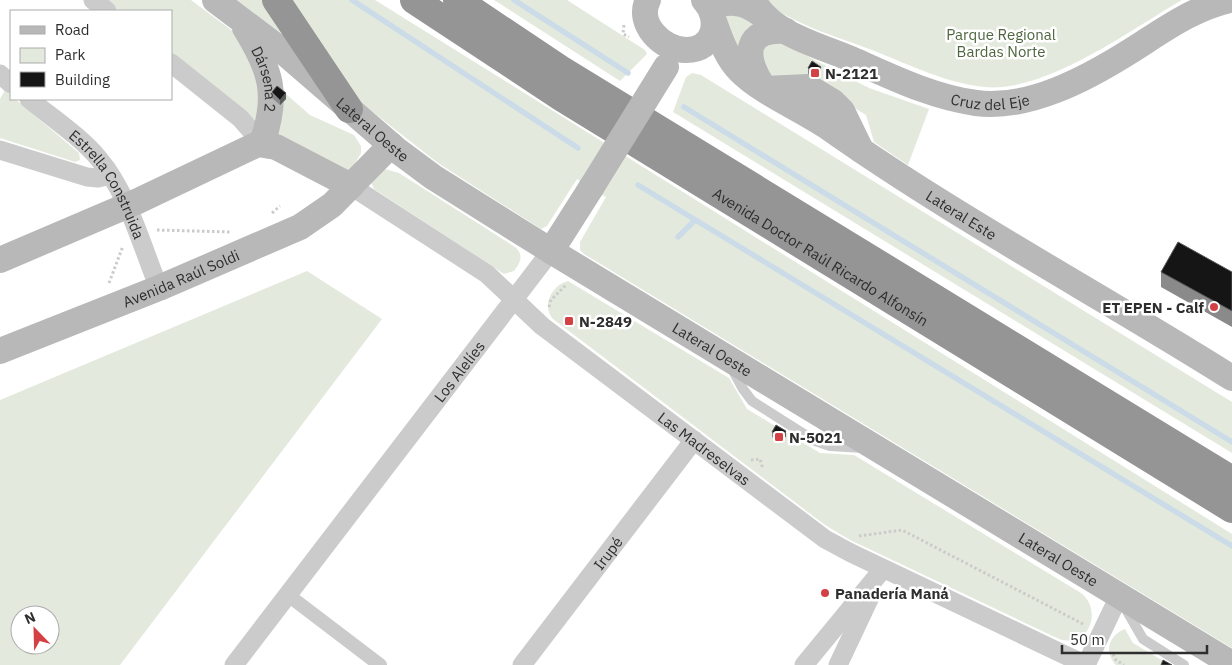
<svg xmlns="http://www.w3.org/2000/svg" width="1232" height="665" viewBox="0 0 1232 665" font-family="'IBM Plex Sans',sans-serif">
	<style>
		.green { fill: #e3eadd; fill-rule: evenodd }
		.lines { fill: none; stroke-linecap: round; stroke-linejoin: round }
		.stream { stroke: #cbdbe8; stroke-width: 5.5 }
		.path { stroke: #cbcbcb; stroke-width: 3; stroke-dasharray: 2.5 2.5; stroke-linecap: butt }
		.service { stroke: #cbcbcb; stroke-width: 10 }
		.pedestrian { stroke: #cbcbcb; stroke-width: 14 }
		.minor { stroke: #cbcbcb; stroke-width: 19 }
		.secondary { stroke: #b8b8b8; stroke-width: 26 }
		.motorway { stroke: #959595; stroke-width: 28 }
		.secondary-bridge { stroke: #b8b8b8; stroke-width: 26 }
		.wall { fill: #8a8a8a }
		.shaded-wall { fill: #5b5b5b }
		.building { fill: #151515; stroke: #5b5b5b }
		.poi-dot { fill: #d44144; stroke: #fff; stroke-width: 2 }
		.labels { text-anchor: middle; dominant-baseline: central; stroke-width: 5; stroke-linejoin: round; paint-order: stroke }
		.park-label { font-size: 15px; fill: #4f6640; stroke: #fff }
		.poi-label { font-size: 15px; font-weight: bold; fill: #2e2e2e; stroke: #fff; text-anchor: start }
		.street-label { font-size: 15px; fill: #2e2e2e; stroke: #fff }
	</style>
	<rect width="100%" height="100%" fill="#fff"/>
	<!-- green -->
	<path class="green" d="M 105,0 L 191,0 L 238,35 L 253,65 L 310,115 L 354,135 L 361,146 L 361,153 L 353,167 L 347,171 L 264,127 L 171,53 L 171,11 L 119,11 Z
		M 236,0 L 268,0 L 292,41 Z
		M 284,0 L 375,0 L 1232,534 L 1232,648 L 584,254 L 580,250 L 580,242 L 606,197 L 577,179 L 547,226 L 541,229 L 438,163 L 355,98 Z
		M 494,0 L 567,0 L 645,50 L 647,54 L 620,81 Z
		M 763,0 L 1182,0 C 1130,30 1046,93 984,87 C 945,83 908,64 872,50 C 835,36 794,25 763,0 Z
		M 725,12 L 755,22 L 746,49 L 735,46 L 724,21 Z
		M 774,39 L 869,88 L 929,109 L 908,165 L 874,142 L 866,115 L 805,78 L 783,82 L 766,72 L 760,43 Z
		M 692,73 L 701,75 L 1232,402 L 1232,453 L 673,112 L 686,77 Z
		M 5,90 L 11,95 L 11,99 L 15,99 L 79,153 L 80,160 L 75,162 L 0,138 L 0,99 Z
		M 385,169 L 399,173 L 515,247 C 524,255 521,262 514,271 L 504,274 L 374,189 L 371,182 Z
		M 307,271 L 382,319 L 120,665 L 0,665 L 0,400 ZM 20,615 L 50,615 L 50,645 L 20,645 Z
		M 568,281 L 729,378 L 747,409 L 820,453 L 854,455 L 1081,593 C 1103,610 1089,649 1059,639 L 850,540 L 825,525 L 553,319 C 541,306 552,285 568,281 Z
		M 1125,629 L 1133,643 L 1170,665 L 1116,665 C 1103,652 1109,635 1125,629 Z"/>
	<g class="lines">
		<!-- stream -->
		<path class="stream" d="M 352,0 L 578,148
			M 514,0 L 628,73
			M 684,107 L 1232,442
			M 638,185 L 1232,546
			M 678,237 L 695,220"/>
		<!-- path -->
		<path class="path" d="M 624,25 L 623,34 L 629,37
			M 272,213 L 280,206
			M 157,230 L 231,232
			M 109,283 L 123,246
			M 549,307 L 551,300 L 566,285
			M 751,460 L 760,459 L 763,469
			M 859,536 L 902,530 L 1085,625
			M 1113,654 L 1116,660 L 1124,665"/>
		<!-- service -->
		<path class="service" d="M 731,367 L 743,389 L 752,401 L 815,441 L 830,446 L 863,448
			M 1124,606 L 1143,639 L 1184,665"/>
		<!-- pedestrian -->
		<path class="pedestrian" d="M 288,595 L 380,665"/>
		<!-- minor -->
		<g class="minor">
			<path d="M 93,0 L 107,11"/>
			<path d="M 171,63 L 240,118 L 262,143"/>
			<path d="M 0,74 L 11,84"/>
			<path id="s1" d="M 29,99 C 52,118 80,136 99,159 C 128,193 142,247 159,288"/>
			<path d="M 0,150 L 87,177 L 98,178 L 110,175"/>
			<path id="s2" d="M 351,186 L 487,274 L 542,326 L 825,539 L 851,553 L 1086,665"/>
			<path id="s3" d="M 234,665 L 551,251"/>
			<path id="s4" d="M 522,665 L 694,440"/>
			<path d="M 804,665 L 883,569"/>
			<path d="M 838,665 L 871,595"/>
			<path d="M 1086,665 L 1119,596"/>
		</g>
		<!-- secondary -->
		<g class="secondary">
			<path id="s5" d="M 215,0 L 280,49 L 398,151 L 433,177 L 551,251 L 1232,664"/>
			<path d="M 648,0 C 636,23 662,50 686,50 C 716,50 721,18 704,0"/>
			<path id="s6" d="M 753,0 C 771,34 818,45 851,59 C 892,77 932,97 976,103 C 1028,110 1086,79 1129,52 C 1161,32 1191,9 1229,0"/>
			<path d="M 720,4 C 736,0 749,5 762,15"/>
			<path id="s7" d="M 715,24 C 721,41 727,58 740,71 C 762,93 799,108 826,126 C 956,218 1097,293 1232,378"/>
			<path id="s8" d="M 245,28 C 271,70 279,95 262,143"/>
			<path d="M 763,86 C 743,57 744,28 786,31"/>
			<path d="M 765,89 L 808,87 L 833,102 L 842,111 L 861,150"/>
			<path d="M 551,251 L 591,188"/>
			<path d="M 0,260 L 138,201 L 258,144 L 276,147 L 351,186"/>
			<path id="s9" d="M 0,351 L 159,288 L 300,227 L 332,205 L 391,145"/>
		</g>
		<!-- motorway -->
		<g class="motorway">
			<path d="M 276,0 L 349,109"/>
			<path id="s10" d="M 414,0 L 561,97 L 1232,509"/>
			<path d="M 457,0 L 560,69 L 1232,480"/>
		</g>
		<!-- secondary-bridge -->
		<path class="secondary-bridge" d="M 591,188 L 666,67"/>
	</g>
	<!-- wall -->
	<path class="wall" d="M 808,68 L 821,72 L 817,79 L 808,74 Z
		M 272,92 L 286,99 L 280,105 L 272,98 Z
		M 1161,272 L 1232,272 L 1232,327 L 1161,287 Z
		M 772,432 L 786,436 L 782,443 L 772,437 Z"/>
	<!-- shaded-wall -->
	<path class="shaded-wall" d="M 821,67 L 821,72 L 817,79 L 817,74 Z
		M 286,93 L 286,99 L 280,105 L 280,100 Z
		M 786,431 L 786,436 L 782,443 L 782,437 Z"/>
	<!-- building -->
	<path class="building" d="M 812,61 L 821,67 L 817,74 L 808,68 Z
		M 277,86 L 286,93 L 280,100 L 272,92 Z
		M 1178,242 L 1232,272 L 1232,311 L 1161,272 Z
		M 776,425 L 786,431 L 782,437 L 772,432 Z
		M 1163,660 L 1172,665 L 1161,665 Z"/>
	<!-- markers -->
	<g class="poi-dot">
		<rect x="810" y="68" width="10" height="10" rx="2.5"/>
		<circle cx="1214" cy="307" r="5"/>
		<rect x="564" y="316" width="10" height="10" rx="2.5"/>
		<rect x="774" y="432" width="10" height="10" rx="2.5"/>
		<circle cx="825" cy="593" r="5"/>
	</g>
	<g class="labels">
		<!-- park labels -->
		<g class="park-label">
			<text x="1001" y="34">Parque Regional<tspan x="1001" dy="17">Bardas Norte</tspan></text>
		</g>
		<!-- poi labels -->
		<g class="poi-label">
			<text x="825" y="73">N-2121</text>
			<text x="1204" y="307" text-anchor="end">ET EPEN - Calf</text>
			<text x="579" y="321">N-2849</text>
			<text x="789" y="437">N-5021</text>
			<text x="835" y="593">Panadería Maná</text>
		</g>
		<!-- street labels -->
		<g class="street-label">
			<text stroke="none"><textPath href="#s8" startOffset="56">Dársena 2</textPath></text>
			<text stroke="none"><textPath href="#s6" startOffset="264">Cruz del Eje</textPath></text>
			<text stroke="none"><textPath href="#s5" startOffset="204">Lateral Oeste</textPath></text>
			<text stroke="none"><textPath href="#s1" startOffset="118">Estrella Construida</textPath></text>
			<text stroke="none"><textPath href="#s7" startOffset="318">Lateral Este</textPath></text>
			<text stroke="none"><textPath href="#s10" startOffset="481">Avenida Doctor Raúl Ricardo Alfonsín</textPath></text>
			<text stroke="none"><textPath href="#s9" startOffset="195">Avenida Raúl Soldi</textPath></text>
			<text stroke="none"><textPath href="#s5" startOffset="609">Lateral Oeste</textPath></text>
			<text stroke="none"><textPath href="#s3" startOffset="370">Los Alelíes</textPath></text>
			<text stroke="none"><textPath href="#s2" startOffset="441">Las Madreselvas</textPath></text>
			<text stroke="none"><textPath href="#s4" startOffset="141">Irupé</textPath></text>
			<text stroke="none"><textPath href="#s5" startOffset="1014">Lateral Oeste</textPath></text>
		</g>
	</g>
	<!-- legend -->
	<rect x="10" y="10" width="162" height="90" fill="#ffffff" stroke="#ababab"/>
	<rect x="20" y="26" width="25" height="8" fill="#b8b8b8" stroke="#ababab"/>
	<text x="55" y="35" font-size="15" fill="#2e2e2e">Road</text>
	<rect x="20" y="48" width="25" height="15" fill="#e3eadd" stroke="#ababab"/>
	<text x="55" y="60" font-size="15" fill="#2e2e2e">Park</text>
	<rect x="20" y="72" width="25" height="15" fill="#151515" stroke="#ababab"/>
	<text x="55" y="85" font-size="15" fill="#2e2e2e">Building</text>
	<!-- north arrow -->
	<g transform="translate(35 630) rotate(337)"><circle r="24" fill="#ffffff" stroke="#ababab"/>
	<path d="M0-4L9 19L0 12L-9 19Z" fill="#d44144"/>
	<text y="-8" font-size="14" font-weight="bold" text-anchor="middle" fill="#2e2e2e">N</text>
	</g>
	<!-- scale -->
	<path d="M1062 645v8h145v-8" fill="none" stroke="#2e2e2e" stroke-width="2.5"/>
	<text x="1070" y="645" font-size="15" fill="#2e2e2e" stroke="#ffffff" stroke-width="4" paint-order="stroke">50 m</text>
</svg>
